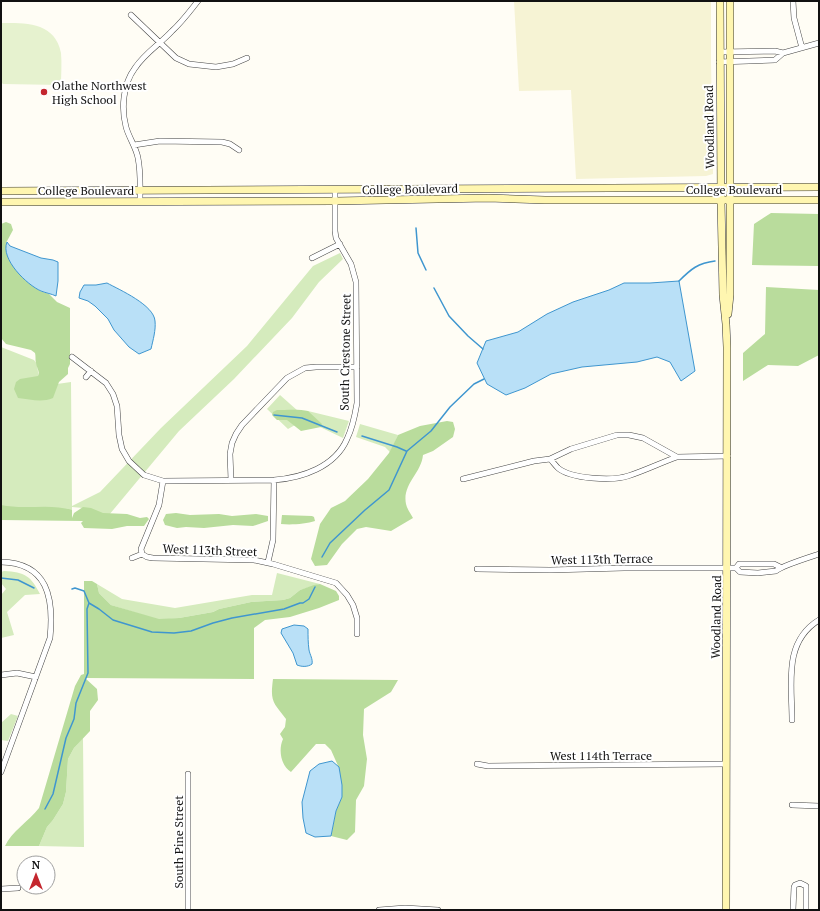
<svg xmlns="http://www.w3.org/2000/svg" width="820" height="911" viewBox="0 0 820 911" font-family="'PT Serif',serif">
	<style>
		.farmland { fill: #f6f3d4 }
		.green { fill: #d5ebbd }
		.forest { fill: #b9dc9c }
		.pitch { fill: #e6f2cf }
		.water { fill: #b9e0f7; stroke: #3f96cf }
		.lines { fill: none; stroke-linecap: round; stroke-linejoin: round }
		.stream { stroke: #3f96cf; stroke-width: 1.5 }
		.street-casing { stroke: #444; stroke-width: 6 }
		.secondary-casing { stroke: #333; stroke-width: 8 }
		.street { stroke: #fff; stroke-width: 5 }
		.secondary { stroke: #fff6b0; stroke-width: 7 }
		.poi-dot { fill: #c4262e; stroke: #fff; stroke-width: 1.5 }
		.labels { text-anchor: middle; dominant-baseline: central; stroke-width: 4; stroke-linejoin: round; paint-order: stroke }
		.poi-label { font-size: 12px; fill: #111; stroke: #fff; text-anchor: start }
		.street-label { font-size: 12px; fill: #111; stroke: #fff }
	</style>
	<rect width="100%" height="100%" fill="#fffdf5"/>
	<!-- farmland -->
	<path class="farmland" d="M 514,1 L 711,1 L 711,61 L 713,174 L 706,176 L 576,179 L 571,90 L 519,91 Z"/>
	<!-- green -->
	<path class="green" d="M 340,253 L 343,259 L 319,282 L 292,318 L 234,379 L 179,431 L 109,515 L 86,511 L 83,508 L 72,507 L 72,520 L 1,520 L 1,347 L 34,360 L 37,364 L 39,380 L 57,384 L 71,382 L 72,506 L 100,492 L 161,428 L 247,346 L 313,266 Z
		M 280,395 L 298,411 L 308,411 L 349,421 L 343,438 L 320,427 L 295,425 L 288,429 L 267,409 Z
		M 360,424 L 398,435 L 390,452 L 385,447 L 356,437 Z
		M 4,571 C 25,572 31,576 40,594 L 25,595 L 7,612 L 14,635 L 1,638 L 1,595 L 6,589 L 1,583 L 1,572 Z
		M 277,573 L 320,584 L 300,590 L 290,598 L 283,600 L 251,602 L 219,609 L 213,612 L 179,618 L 159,620 L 111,605 L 99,593 L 97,584 L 122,599 L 175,608 L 252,595 L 272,595 Z
		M 11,714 L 18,716 L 8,741 L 1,740 L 1,723 Z
		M 83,738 L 84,847 L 39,846 L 47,827 L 53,820 L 63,804 L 66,792 L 68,759 L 74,748 Z"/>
	<!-- forest -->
	<path class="forest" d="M 771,213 L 819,214 L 819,266 L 752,265 L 754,224 Z
		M 6,222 L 11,224 L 13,230 L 6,243 L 8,258 L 40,291 L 49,294 L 57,302 L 70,308 L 70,364 L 68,368 L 68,374 L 59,382 L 53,398 C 41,403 30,399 18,398 L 14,389 L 16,382 L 20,379 L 38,376 C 40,371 37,369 36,363 C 35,360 36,357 35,353 L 31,350 L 6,344 L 1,338 L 1,224 Z
		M 766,287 L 819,290 L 819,355 L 798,366 L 768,365 L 743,381 L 743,353 L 765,334 Z
		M 277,410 C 285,410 301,409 308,411 L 322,424 L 321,427 L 301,431 L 287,420 L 277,420 L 272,415 L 273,412 Z
		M 447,421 L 453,422 L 455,429 L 453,437 L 433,451 L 423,455 C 421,474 402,484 406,504 C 407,509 411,514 413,518 L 391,531 L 366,527 L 357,529 L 342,544 L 327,565 L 315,566 L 311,559 L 320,524 L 331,508 L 345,501 L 368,479 L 389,453 L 398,435 L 420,426 Z
		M 1,505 C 25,510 50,503 72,510 L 72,518 L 74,513 L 83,507 L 91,508 L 103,513 L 127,514 L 140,518 L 147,517 L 149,519 L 144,526 L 127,526 L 112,529 L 84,528 L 81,523 L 83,521 L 1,520 Z
		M 176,513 L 190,515 L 219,514 L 232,516 L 256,514 L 268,516 L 268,521 L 253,526 L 233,525 L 204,528 L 186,527 L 177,528 L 165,525 L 163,520 L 166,514 Z
		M 282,515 L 312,516 L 314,517 L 315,521 C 306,524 291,525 281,524 Z
		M 84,581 L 92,581 L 97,584 L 99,593 L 111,605 L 159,619 L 179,618 L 213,612 L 219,609 L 251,602 L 283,600 L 290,598 L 300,590 L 314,585 L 320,584 L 336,591 L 339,596 L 339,600 L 319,608 L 290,617 L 265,620 L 254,628 L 254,679 L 85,678 L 97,689 L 98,700 L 90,711 L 90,731 L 74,748 L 68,759 L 66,792 L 63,804 L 53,820 L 47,827 L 39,846 L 5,846 C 11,832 29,821 39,808 L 75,686 L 81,675 L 84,674 Z
		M 273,679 L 398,680 L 391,692 L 364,709 L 363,735 L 367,759 L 364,786 L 356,800 L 355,832 L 347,840 L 331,836 L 336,811 L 342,797 L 339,768 L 331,750 L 325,744 L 316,744 L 291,772 C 281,766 278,750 283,739 L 280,734 L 285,727 L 286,719 C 273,702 270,702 273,679 Z"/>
	<!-- pitch -->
	<path class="pitch" d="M 1,23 C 26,23 55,22 61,53 C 62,63 61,75 61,85 L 3,84 L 1,82 Z"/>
	<!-- water -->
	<path class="water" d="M 7,242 L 10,246 L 41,258 L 53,260 L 58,262 L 58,281 L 56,296 C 52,294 46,293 41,291 C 27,285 0,259 7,242 Z
		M 679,281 L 695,371 L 681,381 L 670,362 L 657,357 L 637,362 L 582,367 L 551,374 L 525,388 L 506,395 L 487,384 L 477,363 L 486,341 L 518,332 L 547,314 L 573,302 L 609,290 L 624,283 L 650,283 Z
		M 107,283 C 120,290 154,305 155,321 C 156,330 153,340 151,349 L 139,354 L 129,347 L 114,330 L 108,319 L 95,306 L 88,301 L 79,298 L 80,292 L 84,285 L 96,285 Z
		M 294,625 L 304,626 L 308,629 C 308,636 308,643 309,650 C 310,655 313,659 312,664 C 308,667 302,667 297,665 L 293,653 L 281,633 L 282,629 Z
		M 332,761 L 339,767 L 342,785 L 342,797 L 336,811 L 331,836 L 315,837 L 306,833 L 303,818 L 302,802 L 310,771 L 319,764 Z"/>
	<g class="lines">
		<!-- stream -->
		<path class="stream" d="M 416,228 L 418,253 L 426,270
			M 679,281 C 691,269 698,263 715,261
			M 434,288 L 449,316 L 468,336 L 483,349
			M 274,415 L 302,418 L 337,432
			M 362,436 L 397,447 L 406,451
			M 322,557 L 330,543 L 365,510 L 389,490 L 407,451 L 431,431 L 450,407 L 474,384 L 484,379
			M 1,578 L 18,580 L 34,588
			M 72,589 L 75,588 L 84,591 L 89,603
			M 45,809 L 53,794 L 66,738 L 74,719 L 76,703 L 88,673 L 87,609 L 89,603 L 99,609 L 113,620 L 152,632 L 174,633 L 191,631 L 213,623 L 232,618 L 284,609 L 300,603 L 303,603 L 309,599 L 315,587"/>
		<!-- street casing -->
		<g class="street-casing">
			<path id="street" d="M 793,1 L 794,18 L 802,48
				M 131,15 L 176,58 L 189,64 L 216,67 L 233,64 L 247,58
				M 720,52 L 775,51 L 783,53
				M 719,62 L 775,60 L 783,53 L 819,43
				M 134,145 L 160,141 L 222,142 L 230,144 L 239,150
				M 140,201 C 140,187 141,173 138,158 C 136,147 129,138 126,127 C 121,108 123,84 135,68 C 145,53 160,44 172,31 C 182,22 190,11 198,1
				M 312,258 L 340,244
				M 72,357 L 106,383 L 113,394 L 117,406 L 119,435 L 122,449 L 129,461 L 144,475 L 163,481 L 274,480
				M 86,377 L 91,371
				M 550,459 C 553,462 555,465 558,468 C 571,479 612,481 628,476 C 644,471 660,463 677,457
				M 463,479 L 534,461 L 550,459 L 571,449 L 617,435 L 629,435 L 643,438 L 677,457 L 728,456
				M 231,480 L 230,454 L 232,443 L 236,434 L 242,425 L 287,378 L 305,368 L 316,367 L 357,367
				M 142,554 L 147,557 L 153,558 L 254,560 L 273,564 L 336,583 L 347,595 L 353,605 L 357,618 L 357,634
				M 142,554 L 141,549 L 159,505 L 163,481
				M 132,558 L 142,554
				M 1,562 C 48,563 54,598 50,638 L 1,772
				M 268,562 L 273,540 L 274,480 C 302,478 335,467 347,439 C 353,427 355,415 357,403 L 356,282 L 351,264 L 336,238 L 335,231 L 335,190
				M 736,568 L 740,572 L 758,573 L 776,571 C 781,566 810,557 819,554
				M 477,569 L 550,570 L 624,568 L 736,568 L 739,564 L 774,564 L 780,567
				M 1,675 L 17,673 L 36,677
				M 792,720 C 792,684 783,642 819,620
				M 477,764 L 488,766 L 726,764
				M 188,774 L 188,910
				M 792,805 L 819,806
				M 1,889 L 18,888
				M 379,910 L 405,908 L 438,910
				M 793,910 L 794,887 L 795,885 L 800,883 L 806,886 L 806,910"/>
		</g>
		<!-- secondary casing -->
		<g class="secondary-casing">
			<path id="secondary" d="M 720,1 L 721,200 L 723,295 L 726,324 L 727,347 C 728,534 726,722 726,910
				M 1,191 L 819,187
				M 1,202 L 335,201 L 488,198 L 545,200 L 819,200
				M 728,314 L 730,295 L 730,1"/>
		</g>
		<!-- street -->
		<use href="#street" class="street"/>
		<!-- secondary -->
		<use href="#secondary" class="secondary"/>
	</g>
	<!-- markers -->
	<circle class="poi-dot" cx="44" cy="92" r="4"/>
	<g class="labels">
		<!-- poi labels -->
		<g class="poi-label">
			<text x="52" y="85">Olathe Northwest<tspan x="52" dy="14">High School</tspan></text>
		</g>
		<!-- street labels -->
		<g class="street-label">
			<text transform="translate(709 127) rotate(-91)">Woodland Road</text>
			<text transform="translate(410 189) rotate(-1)">College Boulevard</text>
			<text x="734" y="189">College Boulevard</text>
			<text x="86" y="190">College Boulevard</text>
			<text transform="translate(345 352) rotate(-89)">South Crestone Street</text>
			<text transform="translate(210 550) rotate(2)">West 113th Street</text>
			<text transform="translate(602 559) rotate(-1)">West 113th Terrace</text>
			<text transform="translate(716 617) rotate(-89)">Woodland Road</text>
			<text x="601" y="755">West 114th Terrace</text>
			<text transform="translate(178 842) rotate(-90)">South Pine Street</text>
		</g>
	</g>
	<!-- border -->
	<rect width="820" height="911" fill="none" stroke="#111111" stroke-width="4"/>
	<!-- north arrow -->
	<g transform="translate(36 875)"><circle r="19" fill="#ffffff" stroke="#a0a0a0"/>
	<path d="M0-3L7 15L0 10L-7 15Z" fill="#c4262e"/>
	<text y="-6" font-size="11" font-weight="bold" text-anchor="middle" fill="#111111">N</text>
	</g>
</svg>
